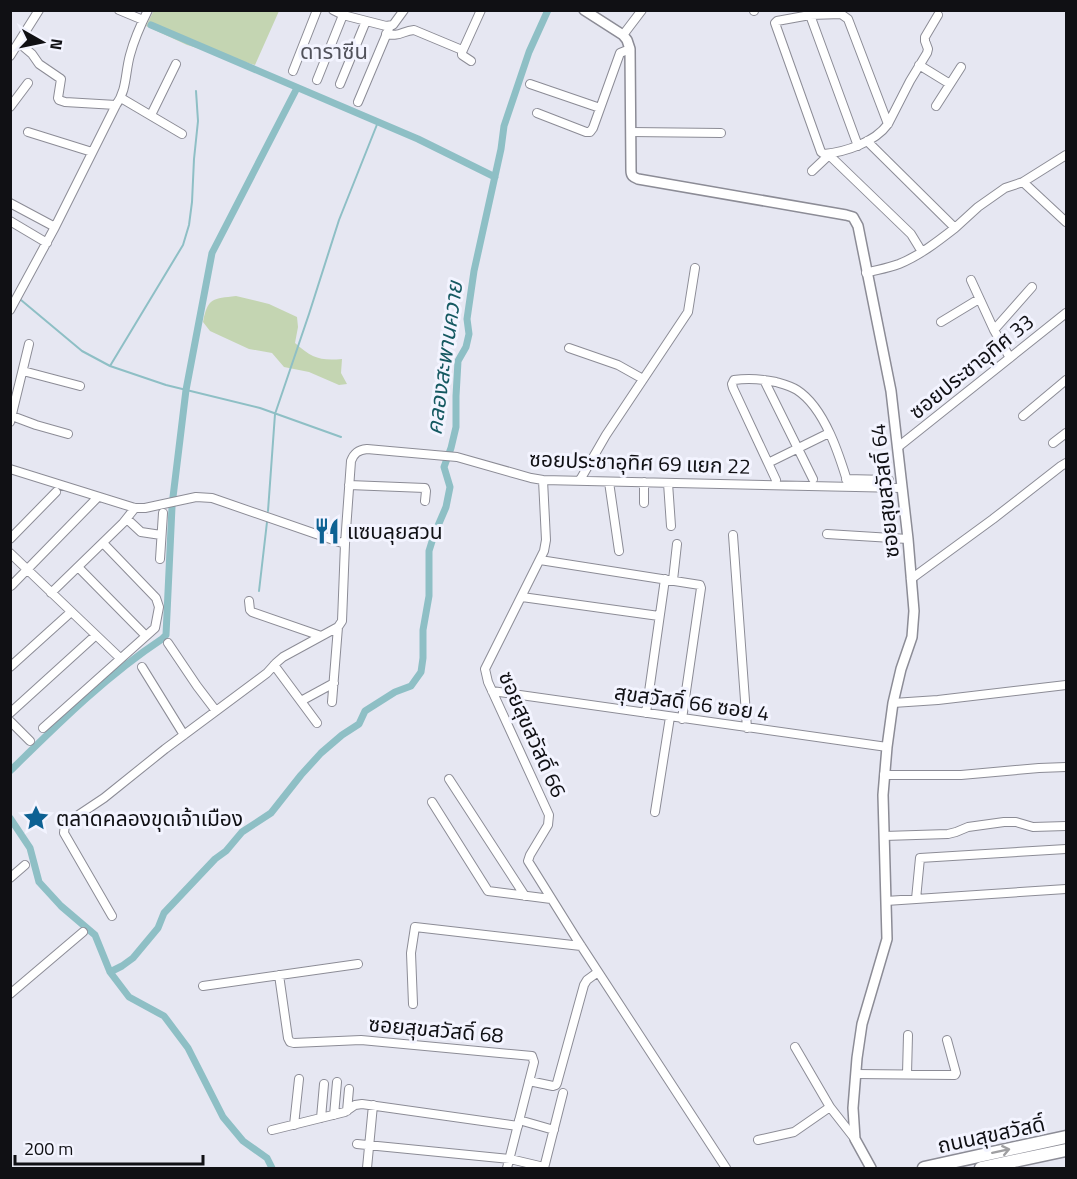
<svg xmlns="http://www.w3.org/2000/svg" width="1077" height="1179" viewBox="0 0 1077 1179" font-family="'Titillium Web','Noto Sans Thai',sans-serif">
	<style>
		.green { fill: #c4d5b2 }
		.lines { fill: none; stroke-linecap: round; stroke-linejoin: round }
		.stream { stroke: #8ebfc5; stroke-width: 2 }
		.canal { stroke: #8ebfc5; stroke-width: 7 }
		.minor-casing { stroke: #8c8c96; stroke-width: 10 }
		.tertiary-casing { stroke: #8c8c96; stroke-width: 12 }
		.primary-casing { stroke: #8c8c96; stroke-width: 15 }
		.minor { stroke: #fff; stroke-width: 8 }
		.tertiary { stroke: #fff; stroke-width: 9 }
		.primary { stroke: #fff; stroke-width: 12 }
		.oneway { stroke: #9f9fa1 }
		.labels { text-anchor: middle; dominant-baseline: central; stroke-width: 6; stroke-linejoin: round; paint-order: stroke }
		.street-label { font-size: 21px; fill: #101014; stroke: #f3f4ff }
		.poi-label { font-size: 21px; fill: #101014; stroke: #f3f4ff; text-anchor: start }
		.neighbourhood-label { font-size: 22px; fill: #52535c; stroke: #f3f4ff }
		.water-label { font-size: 22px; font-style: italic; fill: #155961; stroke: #f3f4ff }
	</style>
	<rect width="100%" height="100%" fill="#e6e7f2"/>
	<!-- green -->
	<path class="green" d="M 154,10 L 279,10 L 279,11 L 255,65 L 187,45 L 146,26 Z
		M 236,296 L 269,304 L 297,317 L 298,327 L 295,343 C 312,358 320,361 342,359 L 341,373 L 347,384 L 339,385 L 309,372 L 284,367 L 272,353 L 249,349 L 210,331 L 203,322 C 208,297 213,299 236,296 Z"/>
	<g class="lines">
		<!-- stream -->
		<path class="stream" d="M 21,300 L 82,351 L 110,366 L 166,385 L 260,408 L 341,437
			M 110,366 L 183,245 L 189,225 L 192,202 L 194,159 L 198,121 L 196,91
			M 268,511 L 275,414 L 309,314 L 339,220 L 378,122
			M 259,591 L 267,522"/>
		<!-- canal -->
		<path class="canal" d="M 151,25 L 418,139 L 495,177
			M 173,497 L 186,390 L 212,253 L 297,88
			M 10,771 C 58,724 106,676 162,639 L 166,635 L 172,507
			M 10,818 L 30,848 L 39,882 L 61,906 L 95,935 L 110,972 L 129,997 L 164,1016 L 188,1048 L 223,1117 L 243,1141 L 267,1158 L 272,1168
			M 110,972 L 122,966 L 133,958 L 158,928 L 164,913 L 215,859 L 226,851 L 242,832 L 271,813 L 301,775 L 321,753 L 342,735 L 359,724 L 365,711 L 395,692 L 411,686 L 421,672 L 423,658 L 423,630 L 429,596 L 429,551 L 434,535 L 446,507 L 450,487 L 444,467 L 451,448 L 456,427 L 456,396 L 458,361 L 466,347 L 469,334 L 467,319 L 474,271 L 501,149 L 504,126 L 529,52 L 548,10"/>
		<!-- minor casing -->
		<g class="minor-casing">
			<path id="minor" d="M 119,10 L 143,20
				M 333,10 L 343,15 L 386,26 L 393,25 L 404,10
				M 754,10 L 754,11
				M 810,15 L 858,146
				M 386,34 C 400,37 402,31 414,30 L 462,50
				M 623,35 L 642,10
				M 19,43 L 32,54 L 39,64 L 61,79 L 58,98 L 59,100 L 65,102 L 116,105
				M 10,56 L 39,10
				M 471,61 L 462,55 L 462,52 L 481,10
				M 919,65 L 950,84
				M 293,71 L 317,10
				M 317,80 L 343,15
				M 340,84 L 366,21
				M 530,84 L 600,108
				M 121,98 L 182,134
				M 358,102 L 390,26
				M 936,106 L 961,67
				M 10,107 L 28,83
				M 537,113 L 586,132 L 590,132 L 593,128 L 620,53 L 630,49
				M 151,115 L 176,64
				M 888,124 L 848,19 L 841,14 L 810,15 L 777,21 L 775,23 L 821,152 L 824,154 C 846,152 875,142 888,124 L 910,81 L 927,53 L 928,49 L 925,41 L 925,37 L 938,15
				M 28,132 L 92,152
				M 631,132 L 721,133
				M 828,154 L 911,234 L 922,252
				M 812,171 L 829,155
				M 1023,182 L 1066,222
				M 10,203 L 55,227
				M 10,221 L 47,243
				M 955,228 L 978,207 L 1005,188 L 1023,182 L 1066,155
				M 866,273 C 877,270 888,268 899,264 C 919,256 937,242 955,228 L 867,141
				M 971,280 L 994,330 L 1010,358
				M 10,310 L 55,227 L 116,105 C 127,90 125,73 130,55 C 134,40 141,24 148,10
				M 941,322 L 979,299
				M 994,330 L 1032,287
				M 569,348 L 618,365 L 643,379
				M 23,371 L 80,386
				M 764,380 L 813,479
				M 12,416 L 36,425 L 68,434
				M 1023,416 L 1066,380
				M 10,422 L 29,344
				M 1053,443 L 1066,433
				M 898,447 L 1066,313
				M 768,463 L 829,433
				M 10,469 L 135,508 L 145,508 L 196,497 L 212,498 L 345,544 L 351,461 C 354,453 358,450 367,449 L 457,457 L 531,478 L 543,480 L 902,488
				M 846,479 L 889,480
				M 543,480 L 546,540 L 544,551 L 485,669 L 488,682 L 549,815 L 548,825 L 530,855 L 528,861 L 576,938 L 726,1168
				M 580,480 L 606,435 L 688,312 L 695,268
				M 776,480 L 733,388 L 732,384 L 734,380 C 748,378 762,379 776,382 C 783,384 791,386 797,390 C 825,408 840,457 849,487
				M 609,482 L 619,551
				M 668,483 L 671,526
				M 349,485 L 425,488 L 426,491 L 425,501
				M 644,503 L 644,482
				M 127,519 L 141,532 L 161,535
				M 827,534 L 908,539
				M 733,535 L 747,728
				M 10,539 L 56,492
				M 10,553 L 120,658
				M 160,559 L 163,513
				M 540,560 L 700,585 L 701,588 L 682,719
				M 78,567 L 146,636
				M 911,579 L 993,519 L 1061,466 L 1066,463
				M 673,580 L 677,544
				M 11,586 L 98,497
				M 51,593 L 123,523 L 135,508
				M 522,597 L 659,616
				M 249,601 L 250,610 L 252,612 L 321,636
				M 168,643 L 197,686 L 216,711
				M 274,665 L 317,723
				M 10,667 L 71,612
				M 142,667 L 184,735
				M 492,691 L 887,747
				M 301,701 L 334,683
				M 332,702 L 338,627
				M 893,703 L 938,700 L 1066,685
				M 10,713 L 96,635
				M 646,713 L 665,579
				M 10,721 L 30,741
				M 43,728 L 155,628 L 159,607 L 156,598 L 103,543
				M 884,775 L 961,775 L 1039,768 L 1066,767
				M 449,779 L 525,896
				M 432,802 L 488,891 L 551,899
				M 655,812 L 670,717
				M 884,836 L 948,834 L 956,832 L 968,827 L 1004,822 L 1016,822 L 1033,827 L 1066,826
				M 10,878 L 25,865
				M 916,899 L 920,858 L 1066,849
				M 886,901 L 1066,889
				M 112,916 L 64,833 L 65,824 L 104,798 L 165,749 L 267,673 L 276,663 L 283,657 L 338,627 L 342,621 L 345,544
				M 279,975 L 288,1038 L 290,1042 L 294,1043 L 361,1040 L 532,1056 L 534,1062 L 507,1168
				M 203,986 L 358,964
				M 10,994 L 83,932
				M 413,1004 L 411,953 L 415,927 L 581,946
				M 795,1047 L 830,1107
				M 856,1074 L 955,1075 L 956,1073 L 947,1040
				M 907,1074 L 908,1035
				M 529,1081 L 553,1086 L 556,1085 L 557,1083 L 584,985 L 587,980 L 598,972
				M 347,1111 L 349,1089
				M 334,1115 L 337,1082
				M 321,1118 L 324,1084
				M 519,1120 L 554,1130
				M 294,1125 L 299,1079
				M 272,1130 L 345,1112 L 355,1105 L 362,1104 L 518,1126
				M 758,1140 L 794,1132 L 830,1107 L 855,1139
				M 357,1144 L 510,1159 L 544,1167
				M 367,1168 L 373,1105
				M 544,1168 L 563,1093"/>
		</g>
		<!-- tertiary casing -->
		<g class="tertiary-casing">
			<path id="tertiary" d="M 584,10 L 623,35 L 627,40 L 630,49 L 631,170 C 631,176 633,177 638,179 L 846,215 L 853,217 L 858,226 L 891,391 L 908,539 L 914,611 L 912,637 L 901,669 L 893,703 L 887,747 L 883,795 L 887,939 L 862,1024 L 857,1058 L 853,1108 L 855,1139 L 871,1168"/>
		</g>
		<!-- primary casing -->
		<g class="primary-casing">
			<path id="primary" d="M 924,1168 L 1066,1137
				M 981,1168 L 1066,1150"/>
		</g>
		<!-- minor -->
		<use href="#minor" class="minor"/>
		<!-- tertiary -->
		<use href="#tertiary" class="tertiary"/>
		<!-- primary -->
		<use href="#primary" class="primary"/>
	</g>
	<!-- one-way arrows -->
	<defs><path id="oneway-shaft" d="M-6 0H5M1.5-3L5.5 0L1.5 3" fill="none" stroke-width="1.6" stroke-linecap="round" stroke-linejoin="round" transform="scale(1.5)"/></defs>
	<use class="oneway" href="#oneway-shaft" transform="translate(1001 1151) rotate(-12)"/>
	<!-- icons -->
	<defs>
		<g id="restaurant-bare" transform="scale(2.07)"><path d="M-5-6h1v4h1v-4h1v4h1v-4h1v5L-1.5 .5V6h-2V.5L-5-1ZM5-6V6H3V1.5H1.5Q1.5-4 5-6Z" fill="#0d6193" stroke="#f3f4ff" stroke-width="2.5" paint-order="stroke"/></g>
		<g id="sight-bare" transform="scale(2.07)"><path d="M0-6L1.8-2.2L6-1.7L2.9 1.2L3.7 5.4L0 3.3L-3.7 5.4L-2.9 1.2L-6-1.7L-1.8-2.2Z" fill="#0d6193" stroke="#f3f4ff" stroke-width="2.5" paint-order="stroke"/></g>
	</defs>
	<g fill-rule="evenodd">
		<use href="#restaurant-bare" x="327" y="531"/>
		<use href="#sight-bare" x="36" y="818"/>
	</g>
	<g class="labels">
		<!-- street labels -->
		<g class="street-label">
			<text transform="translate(971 366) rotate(-39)">ซอยประชาอุทิศ 33</text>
			<text transform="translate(640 462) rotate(2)">ซอยประชาอุทิศ 69 แยก 22</text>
			<text transform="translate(884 491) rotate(-96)">ซอยสุขสวัสดิ์ 64</text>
			<text transform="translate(692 702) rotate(8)">สุขสวัสดิ์ 66 ซอย 4</text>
			<text transform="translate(533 734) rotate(66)">ซอยสุขสวัสดิ์ 66</text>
			<text transform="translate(436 1029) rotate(5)">ซอยสุขสวัสดิ์ 68</text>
			<text transform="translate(991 1134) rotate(-12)">ถนนสุขสวัสดิ์</text>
		</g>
		<!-- poi labels -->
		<g class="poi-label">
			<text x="347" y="531">แซบลุยสวน</text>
			<text x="56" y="818">ตลาดคลองขุดเจ้าเมือง</text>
		</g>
		<!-- neighbourhood labels -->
		<g class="neighbourhood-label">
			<text x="334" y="51">ดาราซีน</text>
		</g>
		<!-- water labels -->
		<g class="water-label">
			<text transform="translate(444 358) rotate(-82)">คลองสะพานควาย</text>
		</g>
	</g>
	<!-- border -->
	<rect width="1077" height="1179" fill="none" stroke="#101014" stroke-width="24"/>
	<!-- north arrow -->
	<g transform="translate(42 42) rotate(99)" stroke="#f3f4ff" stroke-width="4.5" paint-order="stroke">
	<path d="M0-4.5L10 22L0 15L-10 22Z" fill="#101014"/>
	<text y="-9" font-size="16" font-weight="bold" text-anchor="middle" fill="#101014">N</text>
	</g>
	<!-- scale -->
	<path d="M15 1155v9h188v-9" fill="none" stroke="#101014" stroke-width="3"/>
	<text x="24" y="1155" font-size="18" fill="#101014" stroke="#f3f4ff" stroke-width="4.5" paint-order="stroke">200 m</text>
</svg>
